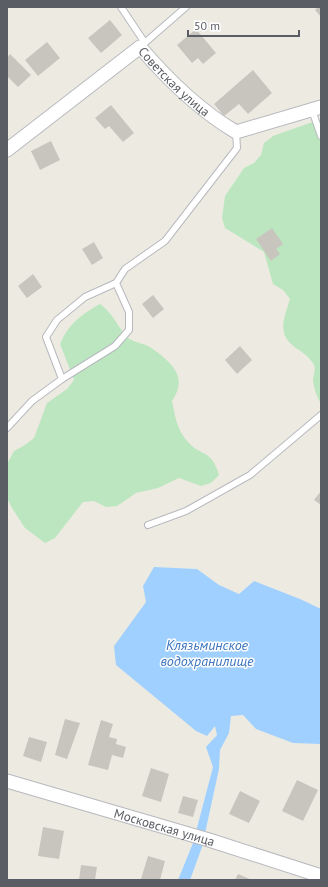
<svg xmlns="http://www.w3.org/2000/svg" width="328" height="887" viewBox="0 0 328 887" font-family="'PT Sans',sans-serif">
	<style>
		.green { fill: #bce6bf }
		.water { fill: #a0d0ff }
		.building { fill: #c8c5be }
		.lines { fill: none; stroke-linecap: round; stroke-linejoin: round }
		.service-casing { stroke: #b7b9bf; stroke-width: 8 }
		.minor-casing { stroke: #b7b9bf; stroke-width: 15 }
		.service { stroke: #fff; stroke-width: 6 }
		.minor { stroke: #fff; stroke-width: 13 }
		.labels { text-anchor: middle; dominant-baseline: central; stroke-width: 3; stroke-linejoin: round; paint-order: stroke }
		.street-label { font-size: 13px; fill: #5a5d63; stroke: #fff }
		.water-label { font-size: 14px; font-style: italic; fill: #3c74bd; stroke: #fff }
	</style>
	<rect width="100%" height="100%" fill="#edebe1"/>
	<!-- green -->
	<path class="green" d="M 321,119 L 321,404 C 317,397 314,389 313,381 C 313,375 316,370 314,365 C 310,358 306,355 299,350 C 276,335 283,322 290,299 L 283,290 L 273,284 L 264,252 L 225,228 L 222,218 L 225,196 L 244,168 L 254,163 L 261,155 L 264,143 L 273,136 Z
		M 100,304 C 113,313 117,326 127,337 C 134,343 143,343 150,347 C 171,362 189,376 172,401 C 175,416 177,430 188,442 C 201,457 211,448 219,475 L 211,483 L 201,486 L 179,478 L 158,488 L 136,493 L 117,506 L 106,507 L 94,501 L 83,502 L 55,538 L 45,543 L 25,528 L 12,508 L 7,498 L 7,464 L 14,451 L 25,445 L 34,438 L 47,403 L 67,389 L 74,380 L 60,344 C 68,324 82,314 100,304 Z"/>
	<!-- water -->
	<path class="water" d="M 154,567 L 197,569 L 219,585 L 239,594 L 254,581 L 300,599 L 321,609 L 321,744 L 293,743 L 256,729 L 243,715 L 231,716 L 229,733 L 220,750 L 219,769 L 202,847 L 190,880 L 178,880 L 193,843 L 213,767 L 206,747 L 217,735 L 215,726 L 207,736 L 196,731 L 116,665 L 114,646 L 146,602 L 143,586 Z"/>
	<!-- building -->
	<path class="building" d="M 318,7 L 321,7 L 321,17 L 315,10 Z
		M 110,20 L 122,35 L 101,53 L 88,38 Z
		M 196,29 L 216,53 L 203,64 L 198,58 L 192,63 L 177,45 Z
		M 47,42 L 60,58 L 38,76 L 25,60 Z
		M 10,54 L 31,75 L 18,87 L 7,76 L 7,58 Z
		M 253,70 L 272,93 L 248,114 L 239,104 L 224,116 L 214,104 Z
		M 111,105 L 134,133 L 123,142 L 109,126 L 105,129 L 95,118 Z
		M 51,141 L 60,160 L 40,170 L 31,151 Z
		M 272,228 L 283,244 L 276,249 L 280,254 L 271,261 L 256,239 Z
		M 94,242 L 103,258 L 92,265 L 82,249 Z
		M 33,274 L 42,287 L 27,298 L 18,286 Z
		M 153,295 L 164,309 L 153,318 L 142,304 Z
		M 240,346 L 252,360 L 237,374 L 225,360 Z
		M 321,491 L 321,505 L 314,500 Z
		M 65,719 L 80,723 L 67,759 L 55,755 Z
		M 101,720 L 113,724 L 109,737 L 117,739 L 116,744 L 126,747 L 123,758 L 112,755 L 108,770 L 88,765 Z
		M 29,737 L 47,742 L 41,762 L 23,756 Z
		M 151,768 L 169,774 L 161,802 L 142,796 Z
		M 297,780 L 318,790 L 303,821 L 282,811 Z
		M 240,791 L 260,801 L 249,823 L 229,814 Z
		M 183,796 L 198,800 L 193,817 L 178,813 Z
		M 43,827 L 64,831 L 59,859 L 38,856 Z
		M 148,856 L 165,861 L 160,880 L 141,879 Z
		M 81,865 L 97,867 L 95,880 L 79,880 Z
		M 238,874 L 252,880 L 235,880 Z"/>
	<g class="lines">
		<!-- service casing -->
		<g class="service-casing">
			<path id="service" d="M 121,7 L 145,43
				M 140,47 L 186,7
				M 312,110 L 321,136
				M 116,283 L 85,297 L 57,320 L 46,337 L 62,379 L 115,346 L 129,330 L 129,312 L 116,283 L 125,269 L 165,241 L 237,148 L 236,132
				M 7,428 L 32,401 L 62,379
				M 148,525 L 186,511 L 250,475 L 321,415"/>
		</g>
		<!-- minor casing -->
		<g class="minor-casing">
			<g id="minor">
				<path id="s1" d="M 7,150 L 140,47 C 168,80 199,110 236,132 L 321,107"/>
				<path id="s2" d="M 7,781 L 209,840 L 321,876"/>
			</g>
		</g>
		<!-- service -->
		<use href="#service" class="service"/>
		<!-- minor -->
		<use href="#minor" class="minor"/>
	</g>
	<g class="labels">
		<!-- street labels -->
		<g class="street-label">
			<text stroke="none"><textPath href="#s1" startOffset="217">Советская улица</textPath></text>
			<text stroke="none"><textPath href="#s2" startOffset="164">Московская улица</textPath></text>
		</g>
		<!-- water labels -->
		<g class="water-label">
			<text x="207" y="645">Клязьминское<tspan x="207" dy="16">водохранилище</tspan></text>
		</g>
	</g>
	<!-- border -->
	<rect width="328" height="887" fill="none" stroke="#5a5d63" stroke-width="16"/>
	<!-- scale -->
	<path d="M188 30v6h111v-6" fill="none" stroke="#5a5d63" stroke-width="2"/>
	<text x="194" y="30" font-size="12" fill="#5a5d63" stroke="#ffffff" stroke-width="3" paint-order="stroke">50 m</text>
</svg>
